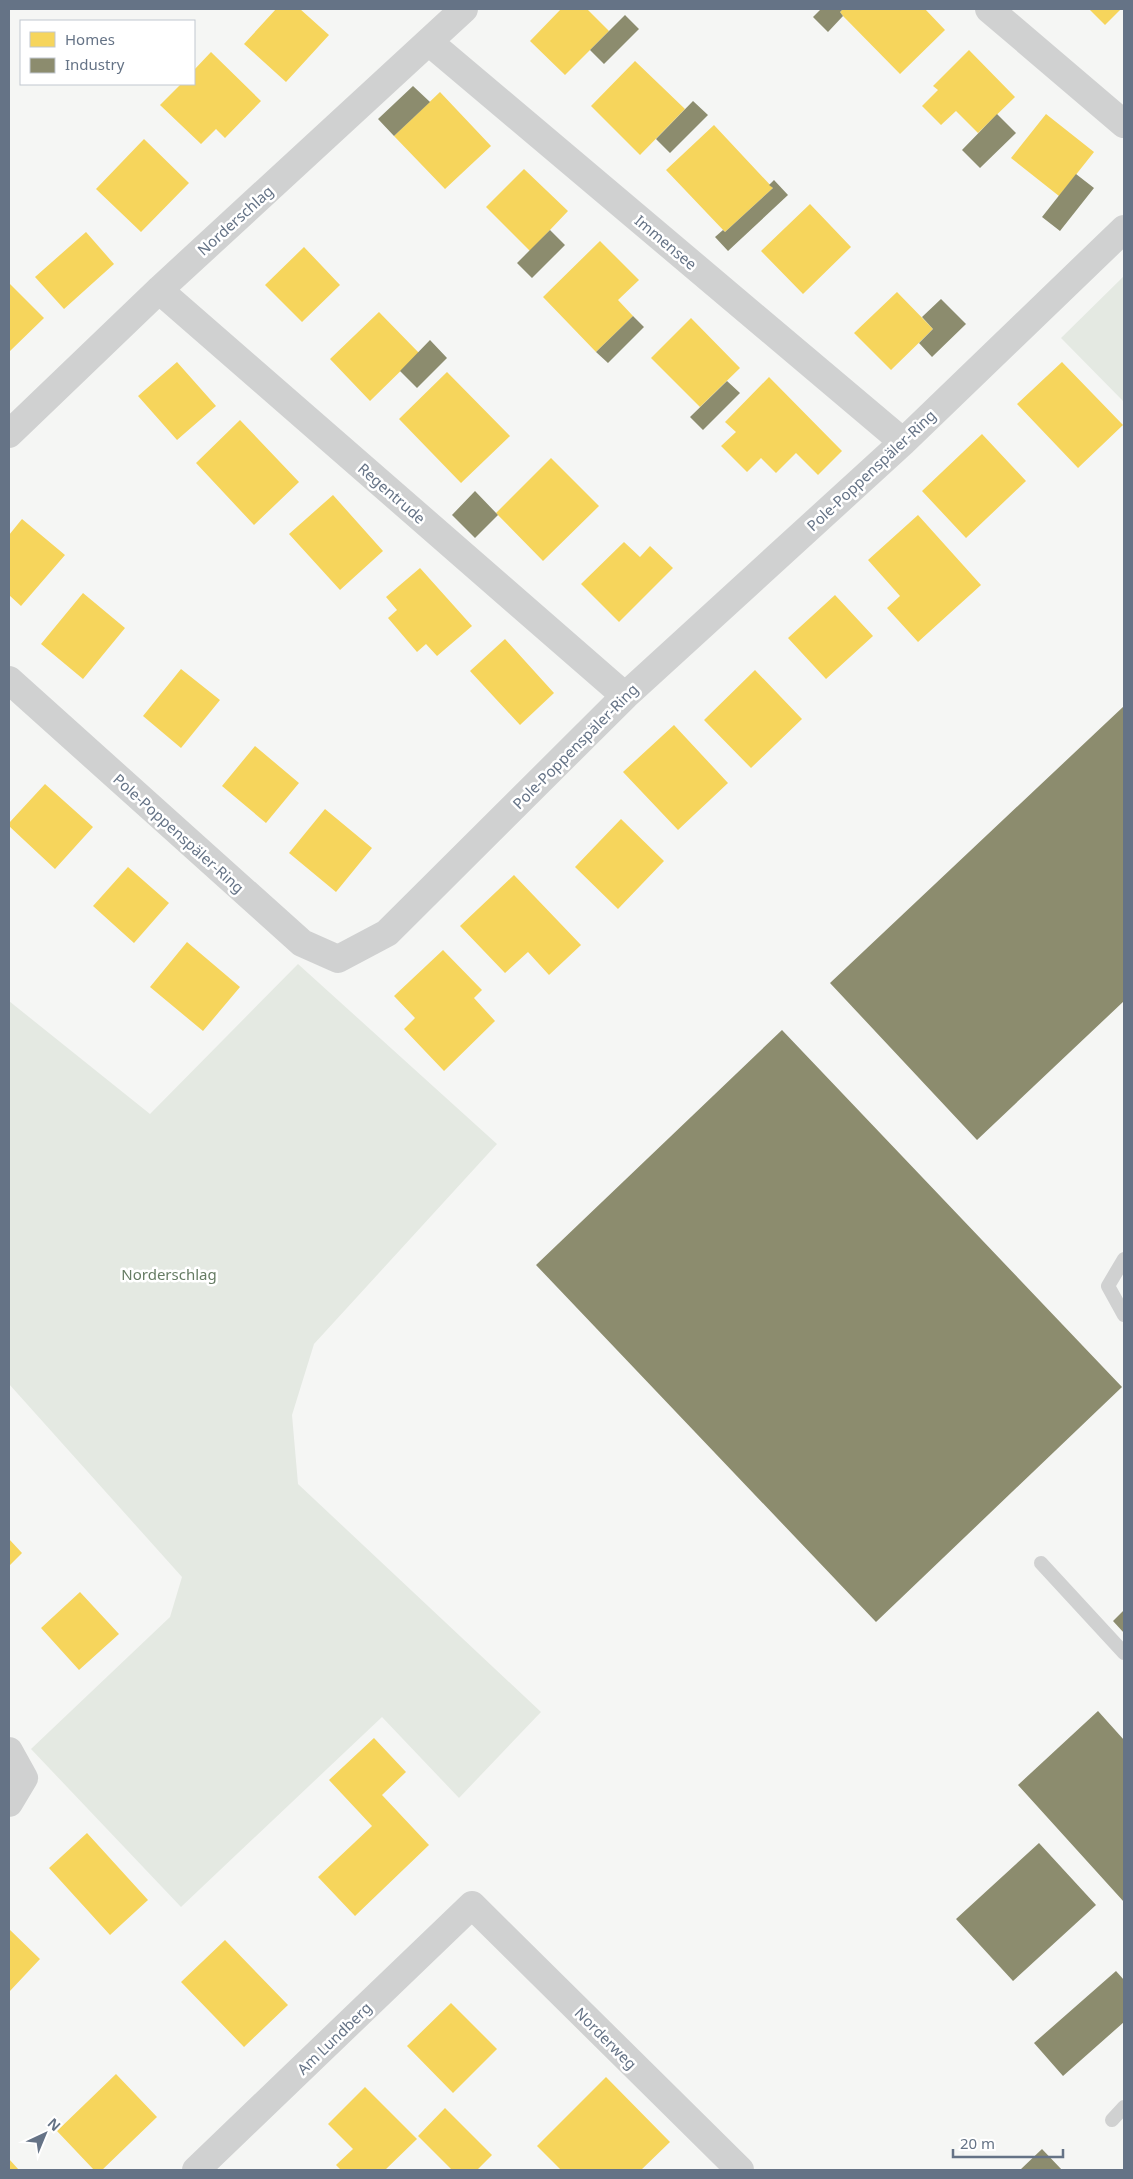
<svg xmlns="http://www.w3.org/2000/svg" width="1133" height="2179" viewBox="0 0 1133 2179" font-family="'Noto Sans',sans-serif">
	<style>
		.green { fill: #e4e9e2 }
		.homes { fill: #f6d55c }
		.industry { fill: #8c8c6e }
		.lines { fill: none; stroke-linecap: round; stroke-linejoin: round }
		.service { stroke: #d0d1d1; stroke-width: 14 }
		.minor { stroke: #d0d1d1; stroke-width: 28 }
		.labels { text-anchor: middle; dominant-baseline: central; stroke-width: 5; stroke-linejoin: round; paint-order: stroke }
		.street-label { font-size: 15px; fill: #657386; stroke: #fff }
		.park-label { font-size: 15px; fill: #667c64; stroke: #fff }
	</style>
	<rect width="100%" height="100%" fill="#f5f6f4"/>
	<!-- green -->
	<path class="green" d="M 1124,276 L 1124,402 L 1061,338 Z
		M 298,964 L 497,1144 L 314,1344 L 292,1415 L 298,1484 L 541,1712 L 459,1798 L 382,1717 L 181,1907 L 31,1749 L 170,1617 L 182,1577 L 9,1384 L 9,1001 L 150,1114 Z"/>
	<!-- homes -->
	<path class="homes" d="M 276,9 L 300,9 L 329,35 L 286,82 L 244,44 Z
		M 561,9 L 587,9 L 609,31 L 565,75 L 530,41 Z
		M 843,9 L 925,9 L 945,30 L 900,74 L 843,16 L 840,12 Z
		M 1089,9 L 1121,9 L 1105,25 Z
		M 969,50 L 1015,97 L 978,133 L 956,111 L 941,125 L 922,106 L 938,90 L 933,86 Z
		M 211,52 L 261,101 L 225,138 L 216,129 L 201,144 L 160,105 L 181,84 L 194,84 L 194,70 Z
		M 635,61 L 685,109 L 640,155 L 591,106 Z
		M 440,92 L 491,146 L 445,189 L 394,136 Z
		M 1046,114 L 1094,152 L 1059,196 L 1011,158 Z
		M 714,125 L 773,188 L 725,232 L 666,170 Z
		M 144,139 L 189,183 L 141,232 L 96,189 Z
		M 524,169 L 568,211 L 530,251 L 486,207 Z
		M 810,204 L 851,247 L 803,294 L 761,251 Z
		M 86,232 L 114,264 L 64,309 L 35,277 Z
		M 600,241 L 639,280 L 618,300 L 633,316 L 596,352 L 543,297 Z
		M 304,247 L 340,285 L 302,322 L 265,285 Z
		M 9,283 L 44,318 L 9,352 Z
		M 897,292 L 933,329 L 891,370 L 854,333 Z
		M 379,312 L 419,353 L 370,401 L 330,359 Z
		M 691,318 L 740,368 L 700,407 L 651,358 Z
		M 177,362 L 216,406 L 177,440 L 138,396 Z
		M 1062,362 L 1123,425 L 1078,468 L 1017,404 Z
		M 447,372 L 510,436 L 461,483 L 399,419 Z
		M 769,377 L 842,451 L 818,475 L 796,453 L 776,473 L 761,458 L 747,472 L 721,446 L 736,432 L 725,422 Z
		M 240,420 L 299,482 L 254,525 L 196,463 Z
		M 982,434 L 1026,481 L 966,538 L 922,491 Z
		M 551,458 L 599,506 L 543,561 L 496,513 Z
		M 333,495 L 383,551 L 340,590 L 289,534 Z
		M 918,515 L 981,585 L 918,642 L 887,608 L 900,596 L 868,560 Z
		M 22,519 L 65,555 L 21,606 L 9,595 L 9,535 Z
		M 624,542 L 640,557 L 650,546 L 673,568 L 619,622 L 581,584 Z
		M 420,568 L 472,626 L 437,656 L 426,644 L 417,652 L 388,618 L 397,610 L 386,597 Z
		M 83,593 L 125,628 L 83,679 L 41,644 Z
		M 835,595 L 873,636 L 826,679 L 788,638 Z
		M 505,639 L 554,693 L 520,725 L 470,671 Z
		M 181,669 L 220,700 L 181,748 L 143,716 Z
		M 755,670 L 802,719 L 751,768 L 704,720 Z
		M 674,725 L 728,783 L 678,830 L 623,772 Z
		M 255,746 L 299,783 L 266,823 L 222,786 Z
		M 45,784 L 93,827 L 55,869 L 9,826 L 9,823 Z
		M 325,809 L 372,848 L 336,892 L 289,853 Z
		M 621,819 L 664,861 L 618,909 L 575,867 Z
		M 128,867 L 169,903 L 134,943 L 93,906 Z
		M 514,875 L 581,945 L 549,975 L 528,952 L 505,973 L 460,926 Z
		M 187,942 L 240,987 L 203,1031 L 150,987 Z
		M 443,950 L 482,990 L 474,998 L 495,1021 L 444,1071 L 404,1029 L 415,1018 L 394,996 Z
		M 9,1539 L 22,1553 L 9,1566 Z
		M 80,1592 L 119,1634 L 79,1670 L 41,1628 Z
		M 374,1738 L 406,1772 L 382,1795 L 429,1845 L 355,1916 L 318,1877 L 372,1826 L 329,1780 Z
		M 87,1833 L 148,1900 L 110,1935 L 49,1868 Z
		M 9,1929 L 40,1959 L 9,1992 Z
		M 225,1940 L 288,2005 L 244,2047 L 181,1982 Z
		M 451,2003 L 497,2049 L 453,2093 L 407,2046 Z
		M 116,2074 L 157,2117 L 102,2170 L 94,2170 L 57,2131 Z
		M 606,2077 L 670,2142 L 641,2170 L 561,2170 L 537,2146 Z
		M 365,2087 L 417,2139 L 385,2170 L 341,2170 L 336,2165 L 353,2149 L 328,2124 Z
		M 445,2108 L 492,2155 L 477,2170 L 452,2170 L 418,2136 Z
		M 9,2159 L 19,2170 L 9,2170 Z"/>
	<!-- industry -->
	<path class="industry" d="M 821,9 L 843,9 L 840,12 L 843,16 L 828,32 L 813,17 Z
		M 625,15 L 639,29 L 604,64 L 590,50 Z
		M 413,86 L 430,102 L 394,136 L 378,119 Z
		M 693,101 L 708,115 L 670,153 L 656,139 Z
		M 997,114 L 1016,133 L 980,168 L 962,150 Z
		M 1076,174 L 1094,188 L 1060,231 L 1042,217 Z
		M 774,180 L 788,195 L 728,251 L 715,237 L 723,230 L 725,232 L 773,188 L 769,185 Z
		M 550,230 L 565,245 L 532,278 L 517,263 Z
		M 941,299 L 966,324 L 932,357 L 919,343 L 933,329 L 922,317 Z
		M 633,316 L 644,327 L 608,363 L 596,352 Z
		M 430,340 L 447,358 L 417,388 L 400,371 Z
		M 727,381 L 740,393 L 703,430 L 690,417 Z
		M 475,491 L 498,515 L 475,538 L 452,515 Z
		M 1124,706 L 1124,1001 L 977,1140 L 830,983 Z
		M 782,1030 L 1122,1387 L 876,1622 L 536,1265 Z
		M 1124,1610 L 1124,1633 L 1113,1621 Z
		M 1098,1711 L 1124,1740 L 1124,1902 L 1018,1785 Z
		M 1039,1843 L 1096,1905 L 1013,1981 L 956,1919 Z
		M 1116,1971 L 1124,1980 L 1124,2022 L 1063,2076 L 1034,2043 Z
		M 1042,2149 L 1062,2170 L 1020,2170 Z"/>
	<g class="lines">
		<!-- service -->
		<path class="service" d="M 1124,1259 L 1108,1286 L 1124,1315
			M 1041,1563 L 1124,1653
			M 1112,2120 L 1124,2107"/>
		<!-- minor -->
		<path class="minor" d="M 989,9 L 1124,124
			M 429,42 L 903,442
			M 159,290 L 625,696
			M 9,434 L 159,290 L 464,9
			M 9,680 L 302,943 L 338,959 L 387,933 L 625,696 L 903,442 L 1124,229
			M 9,1751 L 24,1778 L 9,1803
			M 196,2170 L 472,1905 L 740,2170"/>
	</g>
	<g class="labels">
		<!-- street labels -->
		<g class="street-label">
			<text transform="translate(235 220) rotate(-42)">Norderschlag</text>
			<text transform="translate(666 242) rotate(40)">Immensee</text>
			<text transform="translate(871 470) rotate(-43)">Pole-Poppenspäler-Ring</text>
			<text transform="translate(392 493) rotate(41)">Regentrude</text>
			<text transform="translate(575 746) rotate(-45)">Pole-Poppenspäler-Ring</text>
			<text transform="translate(179 833) rotate(42)">Pole-Poppenspäler-Ring</text>
			<text transform="translate(334 2038) rotate(-44)">Am Lundberg</text>
			<text transform="translate(606 2038) rotate(45)">Norderweg</text>
		</g>
		<!-- park labels -->
		<g class="park-label">
			<text x="169" y="1274">Norderschlag</text>
		</g>
	</g>
	<!-- border -->
	<rect width="1133" height="2179" fill="none" stroke="#657386" stroke-width="20"/>
	<!-- legend -->
	<rect x="20" y="20" width="175" height="65" fill="#ffffff" stroke="#c1c7cf"/>
	<rect x="30" y="32" width="25" height="15" fill="#f6d55c" stroke="#c1c7cf"/>
	<text x="65" y="45" font-size="15" fill="#657386">Homes</text>
	<rect x="30" y="58" width="25" height="15" fill="#8c8c6e" stroke="#c1c7cf"/>
	<text x="65" y="70" font-size="15" fill="#657386">Industry</text>
	<!-- north arrow -->
	<g transform="translate(45 2134) rotate(44)" stroke="#ffffff" stroke-width="4" paint-order="stroke">
	<path d="M0-4L9 19L0 12L-9 19Z" fill="#657386"/>
	<text y="-8" font-size="14" font-weight="bold" text-anchor="middle" fill="#657386">N</text>
	</g>
	<!-- scale -->
	<path d="M953 2149v8h110v-8" fill="none" stroke="#657386" stroke-width="2.5"/>
	<text x="960" y="2149" font-size="15" fill="#657386" stroke="#ffffff" stroke-width="4" paint-order="stroke">20 m</text>
</svg>
